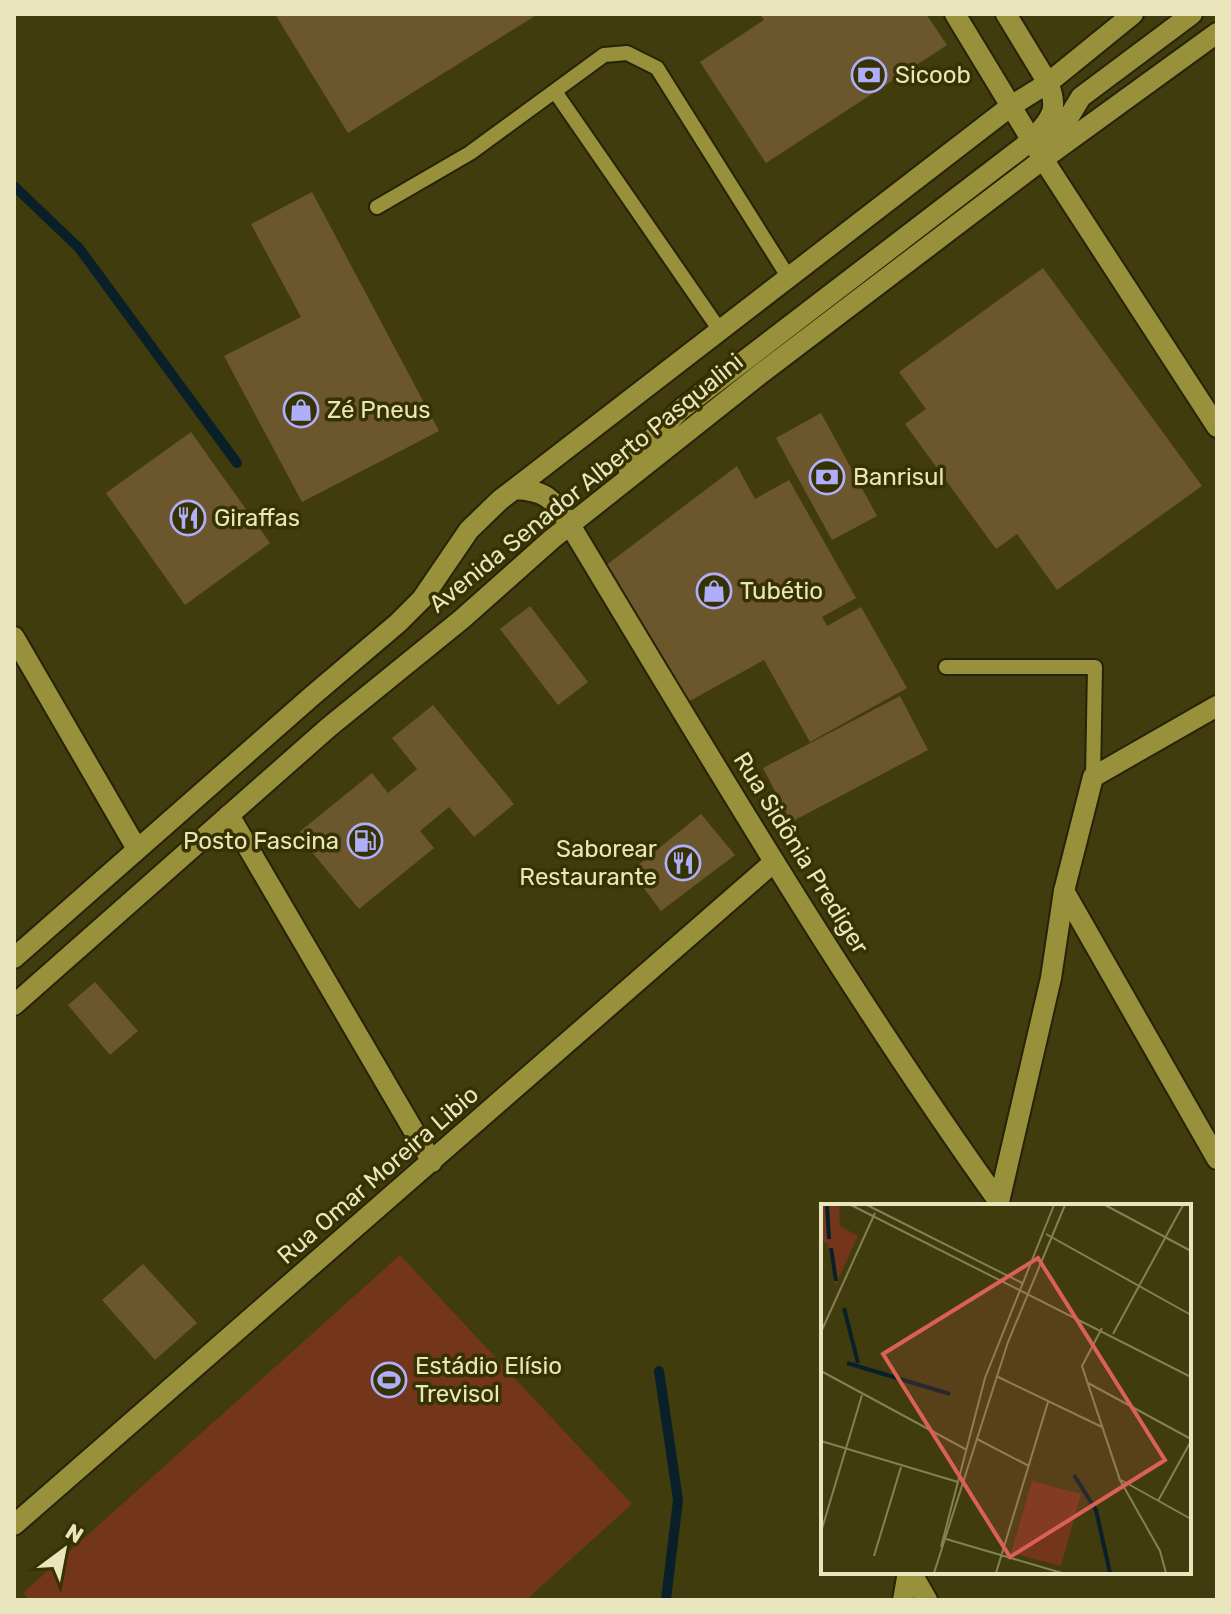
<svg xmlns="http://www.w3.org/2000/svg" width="1231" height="1614" viewBox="0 0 1231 1614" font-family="Rubik,sans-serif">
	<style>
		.green { fill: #74361b }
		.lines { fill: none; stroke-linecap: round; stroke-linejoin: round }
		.stream { stroke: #092029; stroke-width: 10 }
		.building { fill: #6c572d }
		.service-casing { stroke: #252308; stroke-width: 18 }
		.minor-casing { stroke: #252308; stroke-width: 24 }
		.tertiary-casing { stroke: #252308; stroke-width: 24 }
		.secondary-casing { stroke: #252308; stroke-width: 24 }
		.service { stroke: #99903b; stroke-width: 14 }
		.minor { stroke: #99903b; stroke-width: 20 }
		.tertiary { stroke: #99903b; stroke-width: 20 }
		.secondary { stroke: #99903b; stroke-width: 20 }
		.labels { text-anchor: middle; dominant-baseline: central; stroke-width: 7; stroke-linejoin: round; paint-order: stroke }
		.poi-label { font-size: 24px; fill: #e9e6bd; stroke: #363201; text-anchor: start }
		.street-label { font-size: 24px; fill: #e9e6bd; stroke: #363201 }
		.inset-river { fill: none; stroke: #092029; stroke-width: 4 }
		.inset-road { fill: none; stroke: #848054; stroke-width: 2 }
		.view { fill: #dc6155; fill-opacity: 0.15; stroke: #dc6155; stroke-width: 4 }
		.inset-edge { fill: none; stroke: #e9e6bd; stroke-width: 4 }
	</style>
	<rect width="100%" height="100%" fill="#413c0e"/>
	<!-- green -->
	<path class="green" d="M 400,1255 L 632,1504 L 526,1600 L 30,1600 L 23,1593 Z"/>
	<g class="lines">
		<!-- stream -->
		<path class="stream" d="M 14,186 L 79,248 L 237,463
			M 659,1371 L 678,1500 L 666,1600"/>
	</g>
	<!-- building -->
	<path class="building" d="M 275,14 L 538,14 L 348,133 Z
		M 760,14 L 926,14 L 947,45 L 766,163 L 700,62 L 764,20 Z
		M 312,192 L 439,431 L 302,502 L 224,356 L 301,317 L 251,224 Z
		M 1043,268 L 1202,486 L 1057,590 L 1017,534 L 996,549 L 905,424 L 926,409 L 899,372 Z
		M 821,413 L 877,516 L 832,540 L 776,438 Z
		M 191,432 L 270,543 L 185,605 L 106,493 Z
		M 737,466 L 755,499 L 789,480 L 856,598 L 822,617 L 827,626 L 861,607 L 907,688 L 810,742 L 764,660 L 686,703 L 605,566 Z
		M 530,606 L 588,682 L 558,705 L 500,629 Z
		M 900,696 L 928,750 L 791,822 L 763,768 Z
		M 433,705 L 514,804 L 474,837 L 449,807 L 420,831 L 434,848 L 359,909 L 297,834 L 372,773 L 388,793 L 417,769 L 392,738 Z
		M 701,814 L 735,855 L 661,911 L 631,871 Z
		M 95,982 L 138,1031 L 110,1055 L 68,1005 Z
		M 143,1264 L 197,1323 L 155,1360 L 102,1300 Z"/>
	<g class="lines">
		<!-- service casing -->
		<g class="service-casing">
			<path id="service" d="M 556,93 L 721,332
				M 377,207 L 470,153 L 604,55 L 627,53 L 657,68 L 789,278
				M 946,667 L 1095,667 L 1093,777"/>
		</g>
		<!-- minor casing -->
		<g class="minor-casing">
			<path id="minor" d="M 229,815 L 432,1162
				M 1064,891 L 1217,1159
				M 14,1525 L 774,862
				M 903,1600 L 908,1572"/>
		</g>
		<!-- tertiary casing -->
		<g class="tertiary-casing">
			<path id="tertiary" d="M 955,14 L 1043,159 L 1217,427
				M 1006,14 L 1048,83
				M 570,525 C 708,754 844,985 999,1202
				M 14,637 L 137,849
				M 998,1206 L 1051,978 L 1064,891 L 1093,777 L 1217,706
				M 911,1572 L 927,1600"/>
		</g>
		<!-- secondary casing -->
		<g class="secondary-casing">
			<path id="secondary" d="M 1047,153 L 1081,97 L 1192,14
				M 629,471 L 644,447 L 680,410 L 1032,140 C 1050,119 1060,111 1048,83
				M 515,489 C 548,491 552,499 570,525
				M 14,958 L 312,696 L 398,623 L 422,599 L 469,530 L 500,500 L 1011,106 L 1048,83 L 1133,14
				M 14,1005 L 329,727 L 462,619 L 552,539 L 759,375 L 1042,160 L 1217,33"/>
		</g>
		<!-- service -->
		<use href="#service" class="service"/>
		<!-- minor -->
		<use href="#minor" class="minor"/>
		<!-- tertiary -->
		<use href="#tertiary" class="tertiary"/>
		<!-- secondary -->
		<use href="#secondary" class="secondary"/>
	</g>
	<!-- icons -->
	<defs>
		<g id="bank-ring" transform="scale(1.8)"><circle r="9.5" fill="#363201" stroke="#aeaefb" stroke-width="1.5"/><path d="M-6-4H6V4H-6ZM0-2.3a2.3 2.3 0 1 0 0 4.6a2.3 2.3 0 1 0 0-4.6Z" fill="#aeaefb"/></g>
		<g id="shop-ring" transform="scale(1.8)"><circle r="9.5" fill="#363201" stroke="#aeaefb" stroke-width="1.5"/><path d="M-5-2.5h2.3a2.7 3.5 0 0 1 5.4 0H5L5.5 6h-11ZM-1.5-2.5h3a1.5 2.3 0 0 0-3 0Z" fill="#aeaefb"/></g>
		<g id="restaurant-ring" transform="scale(1.8)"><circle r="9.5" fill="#363201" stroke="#aeaefb" stroke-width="1.5"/><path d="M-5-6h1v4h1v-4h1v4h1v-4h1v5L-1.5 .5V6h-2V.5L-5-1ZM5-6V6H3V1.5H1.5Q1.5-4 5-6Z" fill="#aeaefb"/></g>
		<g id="fuel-ring" transform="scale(1.8)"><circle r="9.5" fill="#363201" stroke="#aeaefb" stroke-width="1.5"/><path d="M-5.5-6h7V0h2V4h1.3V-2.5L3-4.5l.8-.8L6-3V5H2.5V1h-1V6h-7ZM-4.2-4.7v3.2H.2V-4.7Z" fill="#aeaefb"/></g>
		<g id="stadium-ring" transform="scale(1.8)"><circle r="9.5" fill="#363201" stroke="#aeaefb" stroke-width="1.5"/><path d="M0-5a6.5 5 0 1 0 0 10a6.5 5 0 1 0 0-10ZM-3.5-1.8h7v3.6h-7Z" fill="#aeaefb"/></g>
	</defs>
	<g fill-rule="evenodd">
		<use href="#bank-ring" x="869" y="75"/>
		<use href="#shop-ring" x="301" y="410"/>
		<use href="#bank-ring" x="827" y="477"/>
		<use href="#restaurant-ring" x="188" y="518"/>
		<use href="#shop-ring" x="714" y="591"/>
		<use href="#fuel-ring" x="365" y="841"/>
		<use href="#restaurant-ring" x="683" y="863"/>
		<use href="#stadium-ring" x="389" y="1380"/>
	</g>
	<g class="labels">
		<!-- poi labels -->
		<g class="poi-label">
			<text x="895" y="75">Sicoob</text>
			<text x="327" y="410">Zé Pneus</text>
			<text x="853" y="477">Banrisul</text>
			<text x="214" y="518">Giraffas</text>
			<text x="740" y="591">Tubétio</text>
			<text x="339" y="841" text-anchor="end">Posto Fascina</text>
			<text x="657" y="849" text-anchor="end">Saborear<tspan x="657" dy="28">Restaurante</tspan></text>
			<text x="415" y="1366">Estádio Elísio<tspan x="415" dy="28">Trevisol</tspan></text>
		</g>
		<!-- street labels -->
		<g class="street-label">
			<text transform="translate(586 483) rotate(-39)">Avenida Senador Alberto Pasqualini</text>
			<text transform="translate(801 853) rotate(58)">Rua Sidônia Prediger</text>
			<text transform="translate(378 1175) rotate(-41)">Rua Omar Moreira Libio</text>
		</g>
	</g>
	<!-- overview -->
	<g transform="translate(821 1204)">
		<rect width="370" height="370" fill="#413c0e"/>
		<path d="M 0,1 L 18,1 L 19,22 L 37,32 L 14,82 L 7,40 L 0,36 ZM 211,277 L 260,290 L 240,362 L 190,349 Z" fill="#74361b"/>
		<path class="inset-river" d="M 6,1 L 8,35M 10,44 L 15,77M 23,104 L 37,159M 26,159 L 129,190M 253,271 L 275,306 L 289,369"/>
		<path class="inset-road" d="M 30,1 L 370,173M 46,1 L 201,79M 284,1 L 370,47M 225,30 L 370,111M 281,124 L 261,162 L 299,276 L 339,347 L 345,369M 0,128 L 54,9M 292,130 L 362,1M 0,167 L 146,246M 175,172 L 281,223M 267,179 L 370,235M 156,235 L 208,262M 0,237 L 137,278M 300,276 L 370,315M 337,297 L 370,237M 0,328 L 41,191M 125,335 L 241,369M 120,343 L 164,174 L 233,1M 53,352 L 80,263M 113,369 L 187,138 L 244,1M 175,369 L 227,198"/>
		<path class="view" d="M 217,54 L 344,256 L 189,353 L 62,150 Z"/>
		<rect width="370" height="370" class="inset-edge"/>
	</g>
	<!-- border -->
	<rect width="1231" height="1614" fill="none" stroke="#e9e6bd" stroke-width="32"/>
	<!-- north arrow -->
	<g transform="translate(64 1550) rotate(32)" stroke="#363201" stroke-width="6" paint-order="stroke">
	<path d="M0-6L14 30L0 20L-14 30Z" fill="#e9e6bd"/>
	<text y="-12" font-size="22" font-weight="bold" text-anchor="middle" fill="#e9e6bd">N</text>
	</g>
</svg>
